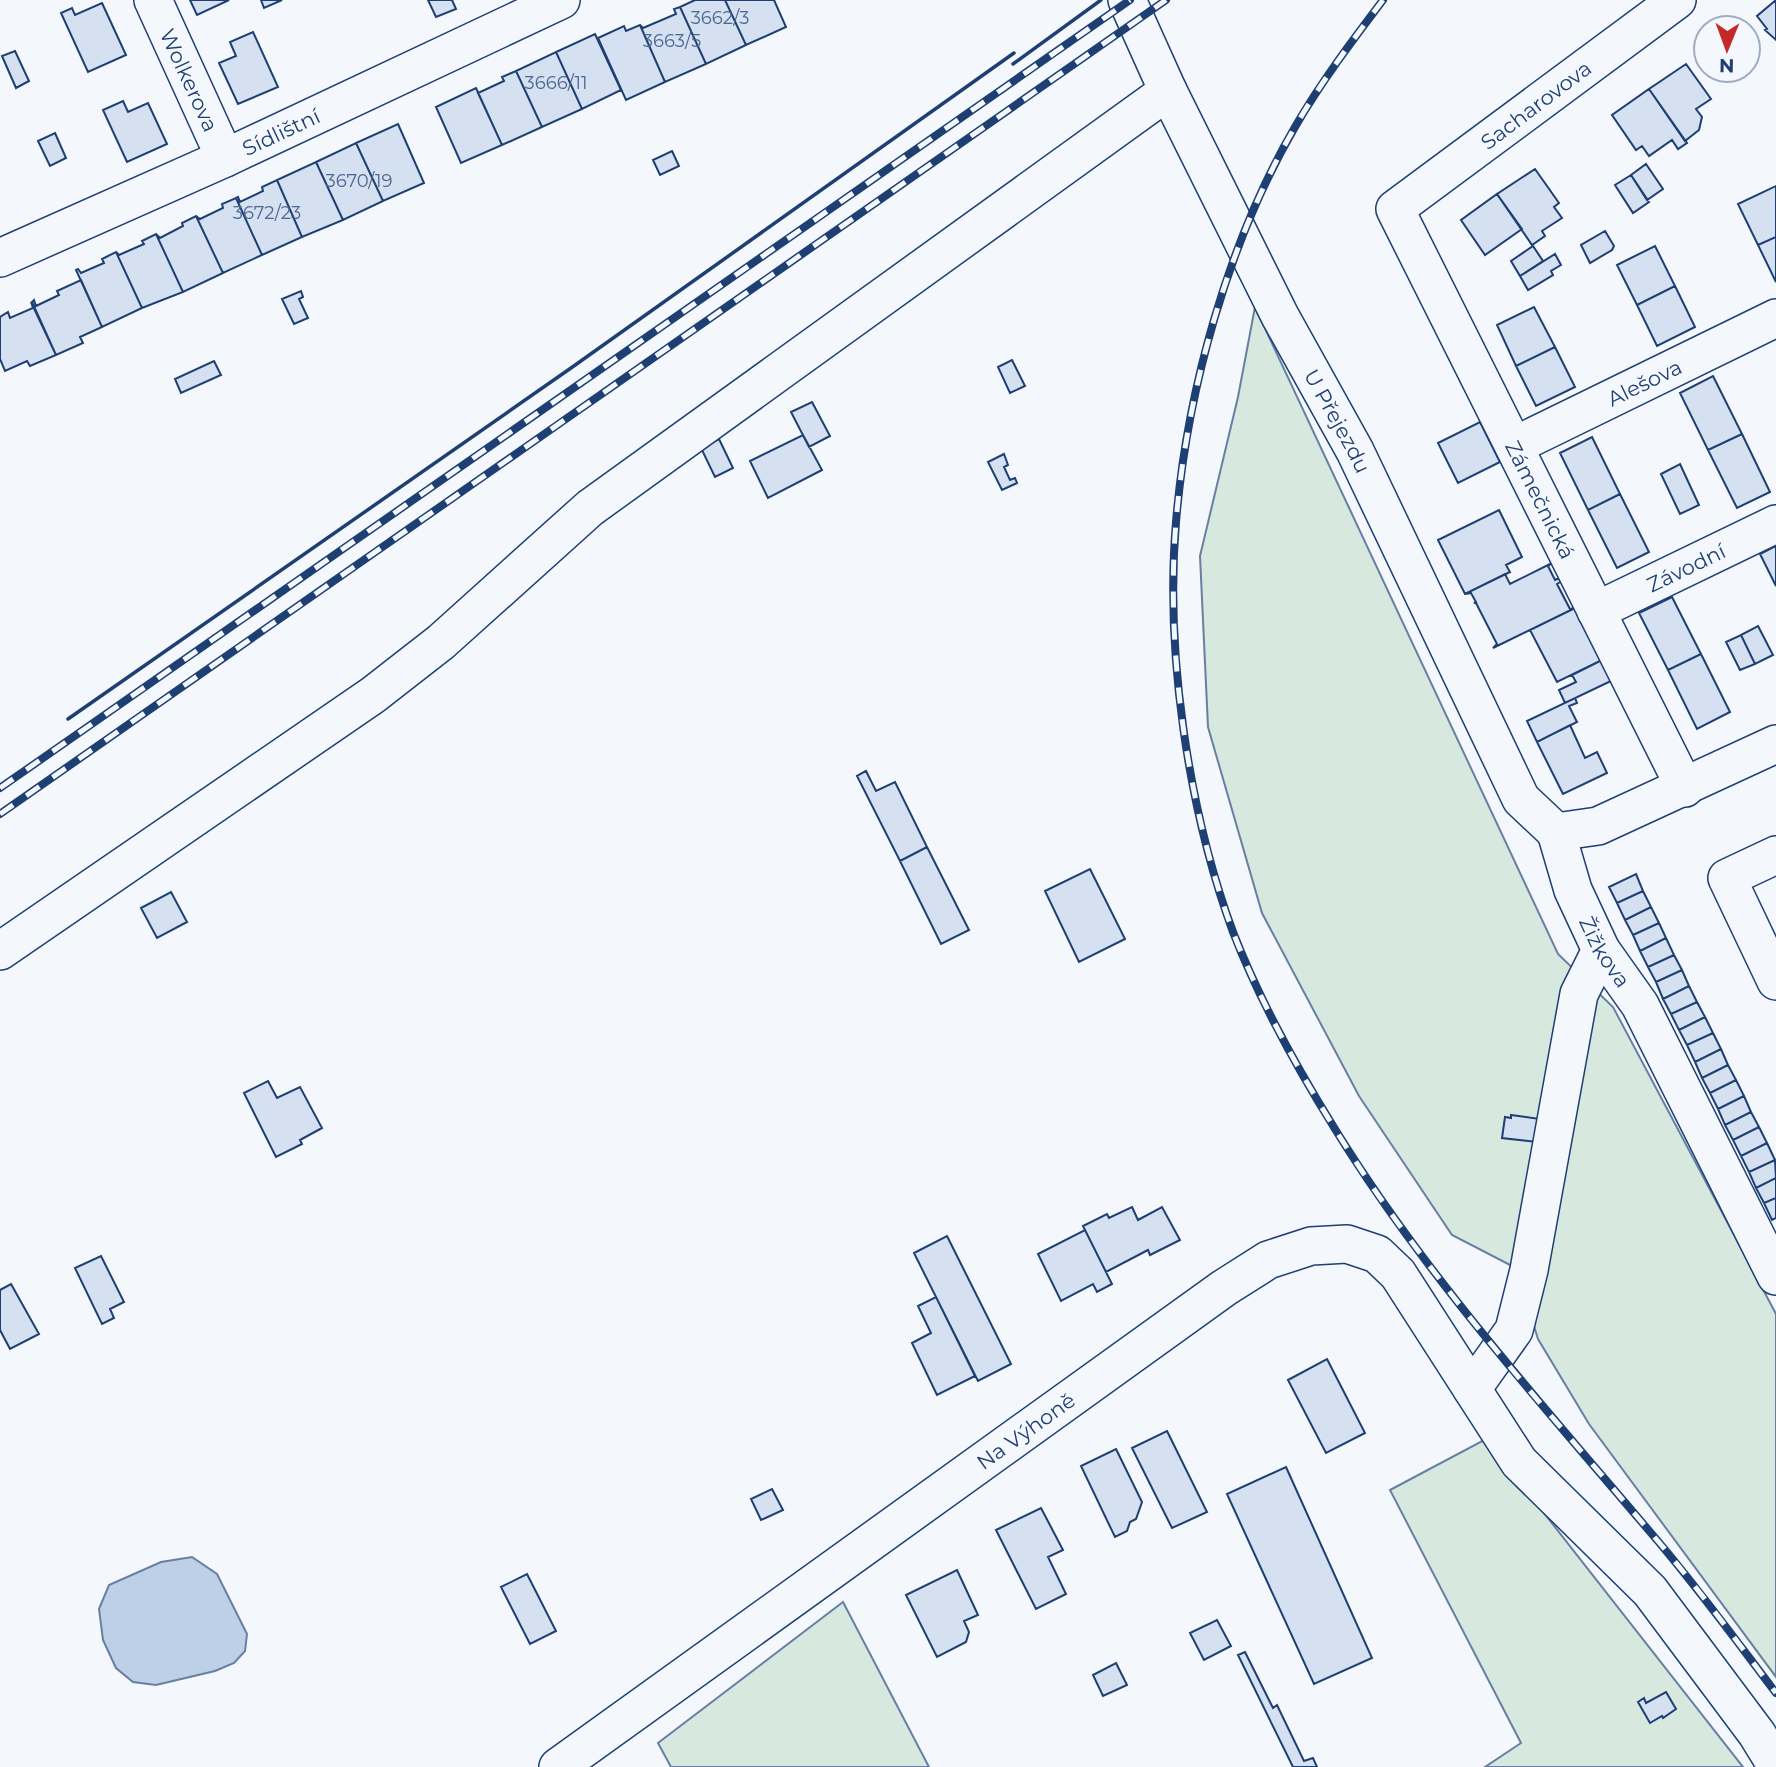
<svg xmlns="http://www.w3.org/2000/svg" width="1776" height="1767" viewBox="0 0 1776 1767" font-family="Montserrat,sans-serif">
	<style>
		.green { fill: #d7e8df; stroke: #687fa3; stroke-width: 2 }
		.water { fill: #bed0e5; stroke: #687fa3; stroke-width: 2 }
		.building { fill: #d5e0f0; stroke: #1d3f73; stroke-width: 2 }
		.lines { fill: none; stroke-linecap: round; stroke-linejoin: round }
		.minor-casing { stroke: #1d3f73; stroke-width: 40 }
		.minor { stroke: #f4f7fb; stroke-width: 37 }
		.rail-casing { stroke: #1d3f73; stroke-width: 8 }
		.rail { stroke: #f4f7fb; stroke-width: 5; stroke-dasharray: 16; stroke-linecap: butt }
		.wall { stroke: #1d3f73; stroke-width: 3.5 }
		.labels { text-anchor: middle; dominant-baseline: central; stroke-width: 5; stroke-linejoin: round; paint-order: stroke }
		.number-label { font-size: 18px; fill: #4b6792 }
		.street-label { font-size: 21px; fill: #1d3f73; stroke: #f4f7fb }
	</style>
	<rect width="100%" height="100%" fill="#f4f7fb"/>
	<!-- green -->
	<path class="green" d="M 1255,307 L 1558,954 L 1613,1007 L 1776,1314 L 1776,1677 L 1589,1424 L 1538,1339 L 1516,1268 L 1452,1235 L 1359,1096 L 1262,913 L 1208,727 L 1200,556 L 1238,397 Z
		M 1486,1439 L 1743,1767 L 1485,1767 L 1521,1743 L 1390,1490 Z
		M 843,1602 L 929,1767 L 671,1767 L 658,1743 Z"/>
	<!-- water -->
	<path class="water" d="M 192,1557 L 217,1574 L 247,1634 L 245,1651 L 234,1663 L 215,1671 L 156,1685 L 133,1682 L 116,1668 L 103,1640 L 99,1609 L 109,1585 L 161,1562 Z"/>
	<!-- building -->
	<path class="building" d="M 190,0 L 229,0 L 197,15 Z
		M 261,0 L 282,0 L 264,8 Z
		M 428,0 L 452,0 L 456,9 L 436,17 Z
		M 695,0 L 725,0 L 746,45 L 706,64 L 680,7 Z
		M 725,0 L 774,0 L 786,27 L 746,45 Z
		M 1776,0 L 1776,40 L 1765,30 L 1767,29 L 1757,16 Z
		M 102,3 L 126,55 L 88,72 L 61,13 L 72,8 L 75,15 Z
		M 680,7 L 706,64 L 665,82 L 640,25 L 643,28 L 676,14 L 674,9 Z
		M 640,25 L 665,82 L 626,100 L 598,38 L 624,26 L 626,31 Z
		M 253,32 L 278,87 L 238,104 L 219,63 L 236,56 L 230,42 Z
		M 595,34 L 621,90 L 582,109 L 556,52 Z
		M 15,51 L 29,81 L 16,88 L 2,56 Z
		M 556,52 L 582,109 L 542,127 L 516,71 Z
		M 1686,64 L 1711,99 L 1696,109 L 1702,117 L 1699,130 L 1685,141 L 1649,89 Z
		M 516,71 L 542,127 L 502,145 L 478,93 L 504,81 L 502,77 Z
		M 476,88 L 502,145 L 461,163 L 436,107 Z
		M 1649,89 L 1687,143 L 1678,149 L 1672,140 L 1649,156 L 1642,146 L 1636,150 L 1612,115 Z
		M 123,101 L 128,112 L 148,103 L 167,144 L 127,162 L 103,110 Z
		M 398,124 L 424,183 L 383,201 L 356,143 Z
		M 55,133 L 66,158 L 50,166 L 38,141 Z
		M 356,143 L 383,201 L 343,220 L 316,162 Z
		M 672,151 L 679,166 L 660,175 L 653,160 Z
		M 316,162 L 343,220 L 302,237 L 277,180 Z
		M 1646,164 L 1663,189 L 1647,200 L 1631,175 Z
		M 1535,169 L 1559,203 L 1554,207 L 1562,218 L 1542,231 L 1545,236 L 1532,245 L 1497,194 Z
		M 1631,175 L 1649,202 L 1633,213 L 1615,185 Z
		M 277,180 L 302,237 L 262,255 L 236,198 L 238,197 L 240,202 L 263,191 L 262,187 Z
		M 1776,186 L 1776,237 L 1758,245 L 1738,204 Z
		M 1497,194 L 1522,229 L 1485,255 L 1461,220 Z
		M 236,198 L 262,255 L 223,273 L 196,216 L 200,219 L 223,208 L 222,204 Z
		M 196,216 L 223,273 L 183,292 L 156,234 L 160,238 L 183,226 L 182,223 Z
		M 1605,231 L 1614,246 L 1612,250 L 1590,263 L 1581,245 Z
		M 156,234 L 183,292 L 142,308 L 116,252 L 119,255 L 144,244 L 142,241 Z
		M 1776,237 L 1776,282 L 1758,245 Z
		M 1533,246 L 1543,261 L 1520,276 L 1511,261 Z
		M 1655,246 L 1675,286 L 1637,305 L 1617,265 Z
		M 116,252 L 142,308 L 102,327 L 76,270 L 78,269 L 81,273 L 104,263 L 102,259 Z
		M 1555,254 L 1561,265 L 1551,271 L 1553,275 L 1528,290 L 1520,276 Z
		M 81,280 L 102,327 L 80,337 L 83,343 L 56,355 L 32,302 L 34,300 L 36,306 L 59,295 L 57,291 Z
		M 1675,286 L 1695,327 L 1657,346 L 1637,305 Z
		M 301,291 L 303,297 L 299,299 L 308,318 L 294,324 L 282,299 Z
		M 31,302 L 56,355 L 30,366 L 27,361 L 5,371 L 0,359 L 0,317 L 8,312 L 10,318 L 33,308 Z
		M 1534,307 L 1555,347 L 1516,366 L 1497,325 Z
		M 1555,347 L 1575,387 L 1536,406 L 1516,366 Z
		M 1012,360 L 1025,386 L 1010,393 L 998,367 Z
		M 214,361 L 221,375 L 181,393 L 175,379 Z
		M 1713,376 L 1742,434 L 1708,450 L 1680,393 Z
		M 812,402 L 830,436 L 809,447 L 791,412 Z
		M 1480,422 L 1500,462 L 1458,483 L 1438,443 Z
		M 1742,434 L 1770,492 L 1737,508 L 1708,450 Z
		M 803,435 L 822,470 L 768,498 L 750,461 Z
		M 1592,437 L 1620,494 L 1588,510 L 1560,453 Z
		M 719,439 L 733,468 L 715,477 L 701,448 Z
		M 1004,454 L 1008,465 L 1004,467 L 1010,480 L 1015,478 L 1017,483 L 1002,490 L 988,462 Z
		M 1680,464 L 1699,505 L 1680,514 L 1661,474 Z
		M 1620,494 L 1649,552 L 1617,568 L 1588,510 Z
		M 1499,510 L 1522,557 L 1506,565 L 1510,572 L 1465,594 L 1438,540 Z
		M 1776,546 L 1776,586 L 1760,554 Z
		M 1552,563 L 1548,566 L 1555,580 L 1560,578 L 1562,581 L 1557,584 L 1570,609 L 1575,608 L 1493,648 L 1497,644 L 1476,603 L 1474,603 L 1476,602 L 1471,593 L 1465,594 L 1505,574 L 1510,584 Z
		M 1672,597 L 1701,654 L 1668,670 L 1639,613 Z
		M 1575,608 L 1602,660 L 1557,682 L 1530,630 Z
		M 1758,626 L 1773,655 L 1755,664 L 1741,635 Z
		M 1741,635 L 1755,664 L 1740,670 L 1726,642 Z
		M 1701,654 L 1730,712 L 1697,729 L 1668,670 Z
		M 1602,660 L 1613,680 L 1565,703 L 1559,690 L 1576,682 L 1572,675 Z
		M 1575,698 L 1577,703 L 1569,706 L 1577,722 L 1537,742 L 1527,721 Z
		M 1570,725 L 1585,758 L 1597,752 L 1607,773 L 1563,794 L 1537,742 Z
		M 866,771 L 876,791 L 895,782 L 927,847 L 900,861 L 857,776 Z
		M 927,847 L 969,930 L 941,944 L 900,861 Z
		M 1090,869 L 1125,939 L 1079,962 L 1045,891 Z
		M 1636,874 L 1643,891 L 1617,903 L 1609,887 Z
		M 1643,891 L 1651,907 L 1625,920 L 1617,903 Z
		M 171,892 L 187,922 L 157,938 L 141,908 Z
		M 1651,907 L 1659,923 L 1633,935 L 1625,920 Z
		M 1659,923 L 1666,938 L 1640,951 L 1633,935 Z
		M 1666,938 L 1674,955 L 1648,967 L 1640,951 Z
		M 1674,955 L 1682,970 L 1656,982 L 1648,967 Z
		M 1682,970 L 1689,986 L 1663,999 L 1656,982 Z
		M 1689,986 L 1697,1002 L 1671,1014 L 1663,999 Z
		M 1697,1002 L 1705,1017 L 1679,1030 L 1671,1014 Z
		M 1705,1017 L 1713,1033 L 1687,1045 L 1679,1030 Z
		M 1713,1033 L 1721,1049 L 1695,1062 L 1687,1045 Z
		M 1721,1049 L 1728,1065 L 1702,1078 L 1695,1062 Z
		M 1728,1065 L 1736,1080 L 1710,1093 L 1702,1078 Z
		M 1736,1080 L 1744,1096 L 1718,1109 L 1710,1093 Z
		M 268,1081 L 277,1098 L 300,1087 L 322,1128 L 300,1140 L 302,1144 L 276,1157 L 244,1093 Z
		M 1744,1096 L 1751,1112 L 1725,1125 L 1718,1109 Z
		M 1751,1112 L 1759,1127 L 1733,1140 L 1725,1125 Z
		M 1511,1115 L 1540,1119 L 1537,1142 L 1502,1138 L 1505,1117 L 1511,1118 Z
		M 1759,1127 L 1767,1143 L 1741,1156 L 1733,1140 Z
		M 1767,1143 L 1775,1160 L 1749,1172 L 1741,1156 Z
		M 1775,1160 L 1776,1178 L 1756,1188 L 1749,1172 Z
		M 1776,1178 L 1776,1198 L 1764,1203 L 1756,1188 Z
		M 1776,1198 L 1776,1218 L 1772,1220 L 1764,1203 Z
		M 1132,1207 L 1138,1220 L 1162,1207 L 1180,1240 L 1150,1255 L 1148,1250 L 1106,1272 L 1083,1226 L 1107,1214 L 1109,1218 Z
		M 1085,1230 L 1112,1284 L 1097,1292 L 1093,1284 L 1061,1301 L 1038,1254 Z
		M 947,1236 L 1011,1364 L 978,1381 L 914,1253 Z
		M 101,1256 L 124,1302 L 110,1309 L 114,1318 L 102,1324 L 75,1268 Z
		M 11,1284 L 39,1334 L 10,1349 L 0,1330 L 0,1290 Z
		M 936,1297 L 975,1376 L 937,1395 L 912,1343 L 931,1333 L 918,1306 Z
		M 1327,1359 L 1365,1433 L 1326,1453 L 1288,1380 Z
		M 1167,1431 L 1207,1512 L 1172,1528 L 1132,1448 Z
		M 1116,1449 L 1142,1502 L 1136,1519 L 1130,1522 L 1127,1531 L 1115,1537 L 1081,1466 Z
		M 1286,1467 L 1372,1658 L 1314,1684 L 1227,1494 Z
		M 772,1489 L 783,1510 L 761,1520 L 751,1499 Z
		M 1041,1508 L 1063,1550 L 1048,1557 L 1066,1594 L 1036,1609 L 996,1530 Z
		M 957,1570 L 978,1615 L 964,1621 L 969,1632 L 966,1642 L 937,1657 L 906,1595 Z
		M 527,1574 L 556,1631 L 530,1644 L 501,1587 Z
		M 1217,1620 L 1231,1646 L 1204,1660 L 1190,1633 Z
		M 1245,1652 L 1273,1708 L 1277,1705 L 1304,1761 L 1313,1758 L 1317,1767 L 1293,1767 L 1238,1655 Z
		M 1116,1663 L 1127,1685 L 1103,1696 L 1093,1675 Z
		M 1666,1692 L 1676,1709 L 1663,1718 L 1662,1716 L 1650,1723 L 1638,1702 L 1644,1698 L 1646,1703 Z"/>
	<g class="lines">
		<!-- minor casing -->
		<g class="minor-casing">
			<g id="minor">
				<path id="s1" d="M 153,0 L 225,158"/>
				<path id="s2" d="M 1127,0 L 1168,91 L 1280,316 L 1355,451 L 1521,799 L 1556,832"/>
				<path id="s3" d="M 1677,0 L 1395,209 L 1685,788"/>
				<path id="s4" d="M 0,258 L 225,158 L 561,0"/>
				<path id="s5" d="M 1514,446 L 1776,318"/>
				<path id="s6" d="M 1596,611 L 1776,524"/>
				<path id="s7" d="M 1556,832 L 1573,890 L 1601,950 L 1640,1005 L 1776,1276"/>
				<path d="M 1556,832 L 1598,826 L 1776,744"/>
				<path d="M 1776,855 L 1727,878 L 1776,981"/>
				<path d="M 0,951 L 373,695 L 441,642 L 590,508 L 1168,91"/>
				<path d="M 1472,1389 L 1514,1330 L 1529,1270 L 1579,994 L 1601,950"/>
				<path id="s8" d="M 558,1767 L 1224,1288 L 1268,1260 L 1311,1246 L 1347,1244 L 1377,1254 L 1398,1274 L 1519,1462 L 1650,1591 L 1757,1734 L 1776,1765"/>
			</g>
		</g>
		<!-- minor -->
		<use href="#minor" class="minor"/>
		<!-- rail casing -->
		<g class="rail-casing">
			<path id="rail" d="M 1383,0 C 1352,41 1321,82 1295,127 C 1228,242 1187,390 1176,522 C 1165,651 1188,810 1233,932 C 1259,999 1297,1068 1335,1129 C 1425,1275 1541,1403 1651,1533 C 1695,1584 1735,1639 1776,1693
				M 0,788 L 1130,0
				M 0,814 L 1166,0"/>
		</g>
		<!-- rail -->
		<use href="#rail" class="rail"/>
		<!-- wall -->
		<path class="wall" d="M 1013,64 L 1101,0
			M 68,719 L 571,368 L 1014,53"/>
	</g>
	<g class="labels">
		<!-- number labels -->
		<g class="number-label">
			<text x="720" y="18">3662/3</text>
			<text x="672" y="41">3663/5</text>
			<text x="556" y="83">3666/11</text>
			<text x="359" y="181">3670/19</text>
			<text x="267" y="213">3672/23</text>
		</g>
		<!-- street labels -->
		<g class="street-label">
			<text stroke="none"><textPath href="#s1" startOffset="88">Wolkerova</textPath></text>
			<text transform="translate(1536 105) rotate(-37)">Sacharovova</text>
			<text stroke="none"><textPath href="#s4" startOffset="308">Sídlištní</textPath></text>
			<text stroke="none"><textPath href="#s5" startOffset="145">Alešova</textPath></text>
			<text stroke="none"><textPath href="#s2" startOffset="471">U Přejezdu</textPath></text>
			<text stroke="none"><textPath href="#s3" startOffset="676">Zámečnická</textPath></text>
			<text stroke="none"><textPath href="#s6" startOffset="100">Závodní</textPath></text>
			<text stroke="none"><textPath href="#s7" startOffset="130">Žižkova</textPath></text>
			<text stroke="none"><textPath href="#s8" startOffset="576">Na Výhoně</textPath></text>
		</g>
	</g>
	<!-- north arrow -->
	<g transform="translate(1727 49) rotate(181)"><circle r="33" fill="#f4f7fb" stroke="#9eadc5" stroke-width="2"/>
	<path d="M0-5L12 26L0 18L-12 26Z" fill="#c62828"/>
	<text y="-10" font-size="19" font-weight="bold" text-anchor="middle" fill="#1d3f73">N</text>
	</g>
</svg>
